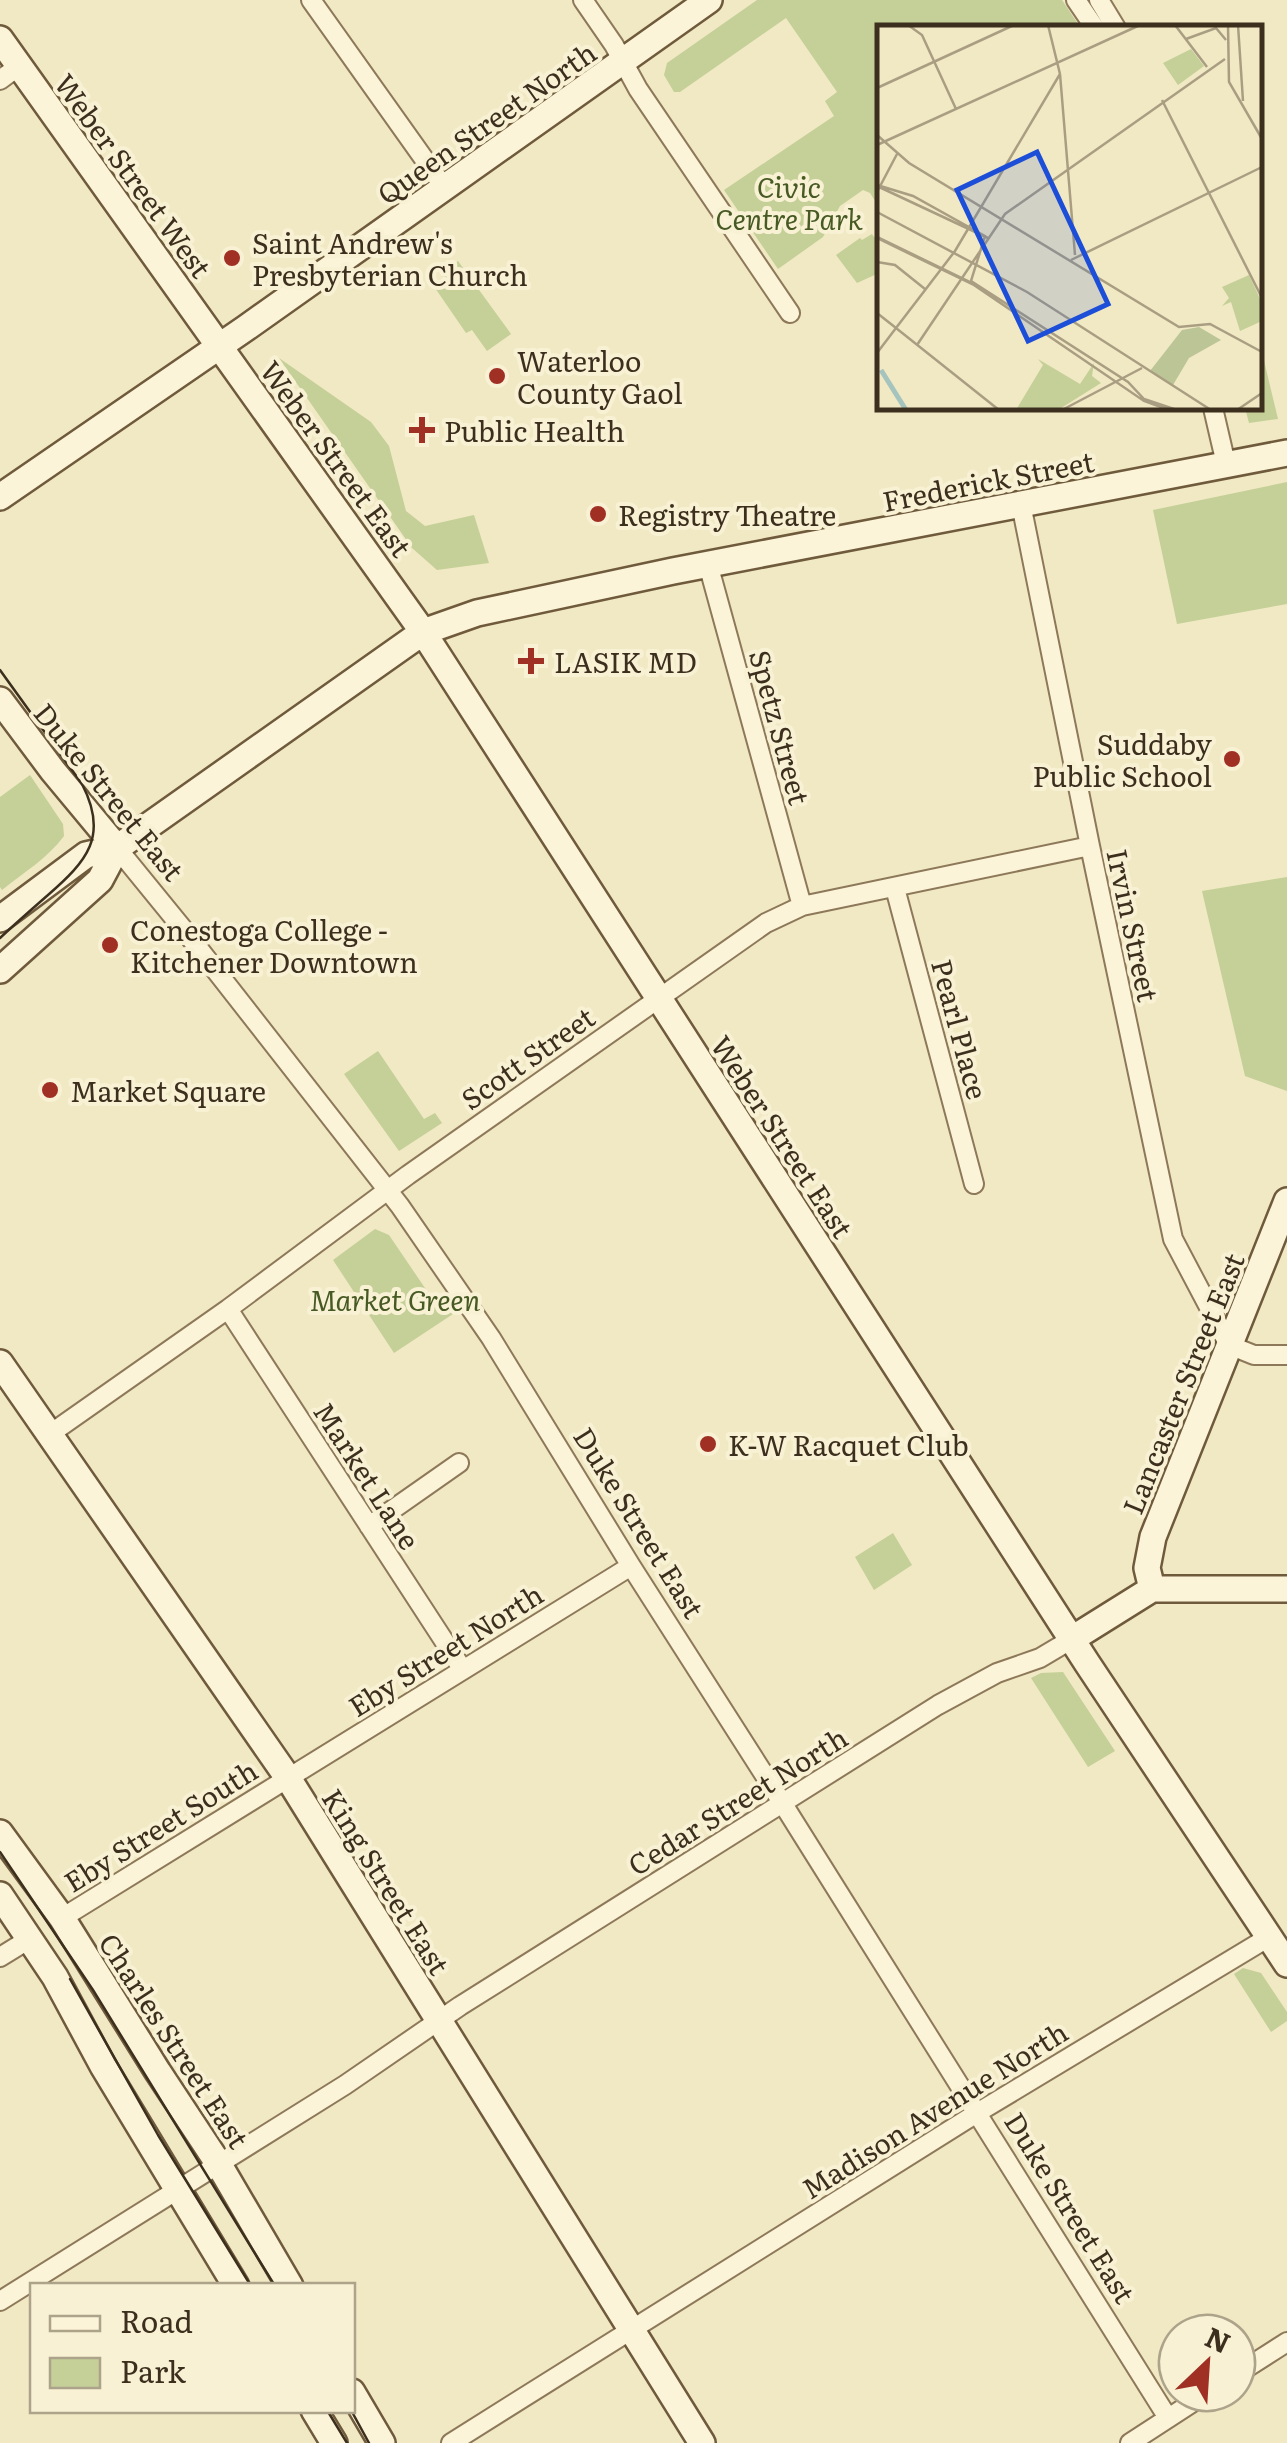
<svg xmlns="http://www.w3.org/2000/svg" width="1287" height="2443" viewBox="0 0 1287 2443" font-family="Literata,serif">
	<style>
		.green { fill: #c4d097 }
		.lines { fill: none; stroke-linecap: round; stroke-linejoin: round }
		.street-casing { stroke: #8d7959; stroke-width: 22 }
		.secondary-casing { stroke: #6f5a3c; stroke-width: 30 }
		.street { stroke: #fbf4d8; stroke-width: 18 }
		.secondary { stroke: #fbf4d8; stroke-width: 25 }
		.tram { stroke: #3c2f1e; stroke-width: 2.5 }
		.poi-dot { fill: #a02f24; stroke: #f8f1d4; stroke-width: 4 }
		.labels { text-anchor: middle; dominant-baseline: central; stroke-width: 8; stroke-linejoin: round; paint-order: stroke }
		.street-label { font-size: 28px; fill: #3c2f1e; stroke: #f8f1d4 }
		.park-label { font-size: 28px; font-style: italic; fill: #475a23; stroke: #f8f1d4 }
		.poi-label { font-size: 28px; fill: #3c2f1e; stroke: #f8f1d4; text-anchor: start }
		.inset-river { fill: none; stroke: #a6c4be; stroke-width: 5 }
		.inset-road { fill: none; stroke: #a99e82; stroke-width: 2.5 }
		.view { fill: #1d4ed8; fill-opacity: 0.15; stroke: #1d4ed8; stroke-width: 5 }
		.inset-edge { fill: none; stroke: #3c2f1e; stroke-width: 5 }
	</style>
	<rect width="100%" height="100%" fill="#f1e8c4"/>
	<!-- green -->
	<path class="green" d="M 757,0 L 1062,0 L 1078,24 L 1071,28 L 879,28 L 879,207 L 870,193 L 863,190 L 840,206 L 823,237 L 778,269 L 724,190 L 834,116 L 825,101 L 837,92 L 786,18 L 680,92 L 674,92 L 664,75 L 667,63 Z
		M 872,234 L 874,237 L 879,234 L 879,273 L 857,283 L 836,255 L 860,238 L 862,240 Z
		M 458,261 L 511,334 L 487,351 L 472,330 L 466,333 L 433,285 L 443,278 L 442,275 Z
		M 1260,344 L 1278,419 L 1249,423 L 1245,408 L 1260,408 Z
		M 279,358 L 371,422 L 389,446 L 406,511 L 425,526 L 474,515 L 489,563 L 437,570 L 412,548 Z
		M 1287,482 L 1287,604 L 1177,624 L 1153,510 Z
		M 30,775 L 63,824 L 64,836 C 47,859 24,872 2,890 L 0,887 L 0,797 Z
		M 1287,877 L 1287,1091 L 1245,1076 L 1202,891 Z
		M 378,1051 L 424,1119 L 435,1113 L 442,1123 L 399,1151 L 344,1074 Z
		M 375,1229 L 389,1235 L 427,1291 L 456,1312 L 394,1353 L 333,1260 Z
		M 893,1533 L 912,1565 L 874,1590 L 855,1557 Z
		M 1063,1672 L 1115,1751 L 1088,1767 L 1031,1678 L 1041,1673 Z
		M 1243,1968 L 1261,1973 L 1287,2012 L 1287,2021 L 1271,2032 L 1234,1974 Z"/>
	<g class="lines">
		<!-- street casing -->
		<g class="street-casing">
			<path id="street" d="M 311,0 L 444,187
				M 583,0 L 614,45 L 638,89 L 790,313
				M 1076,0 L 1095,28
				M 1099,0 L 1116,28
				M 0,80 L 19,66
				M 1213,408 L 1226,464
				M 1021,504 L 1090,846 L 1173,1239 L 1229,1345 L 1254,1355 L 1287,1355
				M 708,564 L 802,906
				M 117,848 L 188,935 L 400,1206 L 491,1338 L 631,1566 L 783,1804 L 1168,2418
				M 895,888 L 974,1184
				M 228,1309 L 463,1670
				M 50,1434 L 228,1309 L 408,1175 L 766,923 L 802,906 L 1090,846
				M 369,1526 L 459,1463
				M 62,1918 L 631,1566
				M 0,1957 L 31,1938
				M 0,2301 L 345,2085 L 460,2006 L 938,1705 L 997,1673 L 1040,1658 L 1072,1639
				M 1237,2374 L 1287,2342
				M 451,2443 L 977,2113 L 1269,1937
				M 1130,2443 L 1207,2393"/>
		</g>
		<!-- secondary casing -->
		<g class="secondary-casing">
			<path id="secondary" d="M 0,39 L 423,632 L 1087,1663 L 1287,1964
				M 0,497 L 246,328 L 709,0
				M 0,700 L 53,771 L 117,848
				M 0,919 L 86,855 L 117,848 L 423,632 L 477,613 L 673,571 L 1287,453
				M 0,970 L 100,880 L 117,848
				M 0,1363 L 288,1778 L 702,2443
				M 1152,1589 L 1147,1568 L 1153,1537 L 1287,1201
				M 1072,1639 L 1152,1589 L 1287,1589
				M 0,1833 L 62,1918 L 158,2072 L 218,2163 L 290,2286
				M 0,1895 L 55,1977 L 103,2066 L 236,2286
				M 352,2392 L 382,2443
				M 314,2410 L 334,2443"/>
		</g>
		<!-- street -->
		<use href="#street" class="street"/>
		<!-- secondary -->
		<use href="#secondary" class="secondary"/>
		<!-- tram -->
		<path class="tram" d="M 0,670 L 82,784 C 109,836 87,861 48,895 C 32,909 16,923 0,938
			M 0,1852 L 93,1990 L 275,2286
			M 70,1979 L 158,2135 L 251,2286
			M 327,2410 L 347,2443
			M 351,2410 L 369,2443"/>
	</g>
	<!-- markers -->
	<g class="poi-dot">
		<circle cx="232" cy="258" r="10"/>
		<circle cx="497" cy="376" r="10"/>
		<path d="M417 415h10v10h10v10h-10v10h-10v-10h-10v-10h10z"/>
		<circle cx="598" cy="514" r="10"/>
		<path d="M526 646h10v10h10v10h-10v10h-10v-10h-10v-10h10z"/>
		<circle cx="1232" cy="759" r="10"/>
		<circle cx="110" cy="945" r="10"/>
		<circle cx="50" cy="1090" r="10"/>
		<circle cx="708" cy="1444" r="10"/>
	</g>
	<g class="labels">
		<!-- street labels -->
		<g class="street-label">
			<text transform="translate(486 122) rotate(-35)">Queen Street North</text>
			<text transform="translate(134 175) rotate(54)">Weber Street West</text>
			<text transform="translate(337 458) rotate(54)">Weber Street East</text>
			<text transform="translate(988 480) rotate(-11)">Frederick Street</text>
			<text transform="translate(781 727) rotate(75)">Spetz Street</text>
			<text transform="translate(110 791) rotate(51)">Duke Street East</text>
			<text transform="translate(1134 925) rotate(78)">Irvin Street</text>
			<text transform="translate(961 1029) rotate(75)">Pearl Place</text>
			<text transform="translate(527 1057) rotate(-35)">Scott Street</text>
			<text transform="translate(783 1136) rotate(57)">Weber Street East</text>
			<text transform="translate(1182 1383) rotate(-68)">Lancaster Street East</text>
			<text transform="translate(368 1475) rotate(57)">Market Lane</text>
			<text transform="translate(640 1522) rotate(58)">Duke Street East</text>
			<text transform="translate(445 1649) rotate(-32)">Eby Street North</text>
			<text transform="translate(737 1800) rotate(-32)">Cedar Street North</text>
			<text transform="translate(160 1825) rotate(-32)">Eby Street South</text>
			<text transform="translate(387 1881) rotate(58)">King Street East</text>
			<text transform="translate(175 2040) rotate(57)">Charles Street East</text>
			<text transform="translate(934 2109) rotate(-32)">Madison Avenue North</text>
			<text transform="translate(1071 2207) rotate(58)">Duke Street East</text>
		</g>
		<!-- park labels -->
		<g class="park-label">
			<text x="789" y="186">Civic<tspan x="789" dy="32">Centre Park</tspan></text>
			<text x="395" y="1299">Market Green</text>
		</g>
		<!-- poi labels -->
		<g class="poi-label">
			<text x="252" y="242">Saint Andrew's<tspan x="252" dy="32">Presbyterian Church</tspan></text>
			<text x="517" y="360">Waterloo<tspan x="517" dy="32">County Gaol</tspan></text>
			<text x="444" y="430">Public Health</text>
			<text x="618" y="514">Registry Theatre</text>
			<text x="554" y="661">LASIK MD</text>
			<text x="1212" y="743" text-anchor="end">Suddaby<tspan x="1212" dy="32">Public School</tspan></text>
			<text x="130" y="929">Conestoga College -<tspan x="130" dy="32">Kitchener Downtown</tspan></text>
			<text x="70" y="1090">Market Square</text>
			<text x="728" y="1444">K-W Racquet Club</text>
		</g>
	</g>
	<!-- overview -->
	<g transform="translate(877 25)">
		<rect width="385" height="385" fill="#f1e8c4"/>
		<path d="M 314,24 L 327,41 L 301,60 L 286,38 ZM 372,250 L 385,278 L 385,296 L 363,306 L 354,277 L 345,281 L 352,273 L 345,262 ZM 161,334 L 203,359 L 217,338 L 215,351 L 224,358 L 181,385 L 139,385 L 166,340 Z" fill="#c4d097"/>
		<path d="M 322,302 L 344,315 L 312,333 L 296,360 L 273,346 L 305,305 Z" fill="#bbc596"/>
		<path class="inset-river" d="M 4,345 L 29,385"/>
		<path class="inset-road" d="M 31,0 L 45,10 L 79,84M 171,0 L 183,49M 298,0 L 330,42M 351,0 L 352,57 L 385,114M 361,0 L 366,76M 309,14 L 339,3 L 349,15M 183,49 L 198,230M 0,63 L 137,0M 285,75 L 385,273M 0,110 L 32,138 L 302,302 L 333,299 L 385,327M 0,120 L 263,0M 0,160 L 36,171 L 108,211 L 94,256 L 251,357 L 267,374 L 300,385M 0,161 L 111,213M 0,167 L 20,129M 0,187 L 150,267 L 334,385M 0,212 L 91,256 L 267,376 L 292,385M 0,213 L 103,263M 194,235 L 385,142M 0,237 L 18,240 L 48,264M 0,288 L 19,303 L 78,226 L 183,49M 40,320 L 128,189 L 348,34M 0,328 L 19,303 L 122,385M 185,385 L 265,343M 360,385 L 385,368"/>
		<path class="view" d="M 160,127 L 231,279 L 151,316 L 80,165 Z"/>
		<rect width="385" height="385" class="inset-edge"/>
	</g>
	<!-- legend -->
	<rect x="30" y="2283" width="325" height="130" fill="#f8f1d4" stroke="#ada38b" stroke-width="2.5"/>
	<rect x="50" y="2316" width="50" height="15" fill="#fbf4d8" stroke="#ada38b" stroke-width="2.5"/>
	<text x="120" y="2333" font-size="30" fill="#3c2f1e">Road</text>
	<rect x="50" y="2358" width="50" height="30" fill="#c4d097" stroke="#ada38b" stroke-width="2.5"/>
	<text x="120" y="2383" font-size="30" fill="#3c2f1e">Park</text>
	<!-- north arrow -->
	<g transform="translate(1207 2363) rotate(25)"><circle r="48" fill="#f8f1d4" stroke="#ada38b" stroke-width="2.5"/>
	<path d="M0-8L18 38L0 25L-18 38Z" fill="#a02f24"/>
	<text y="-15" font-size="28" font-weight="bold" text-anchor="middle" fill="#3c2f1e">N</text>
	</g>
</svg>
